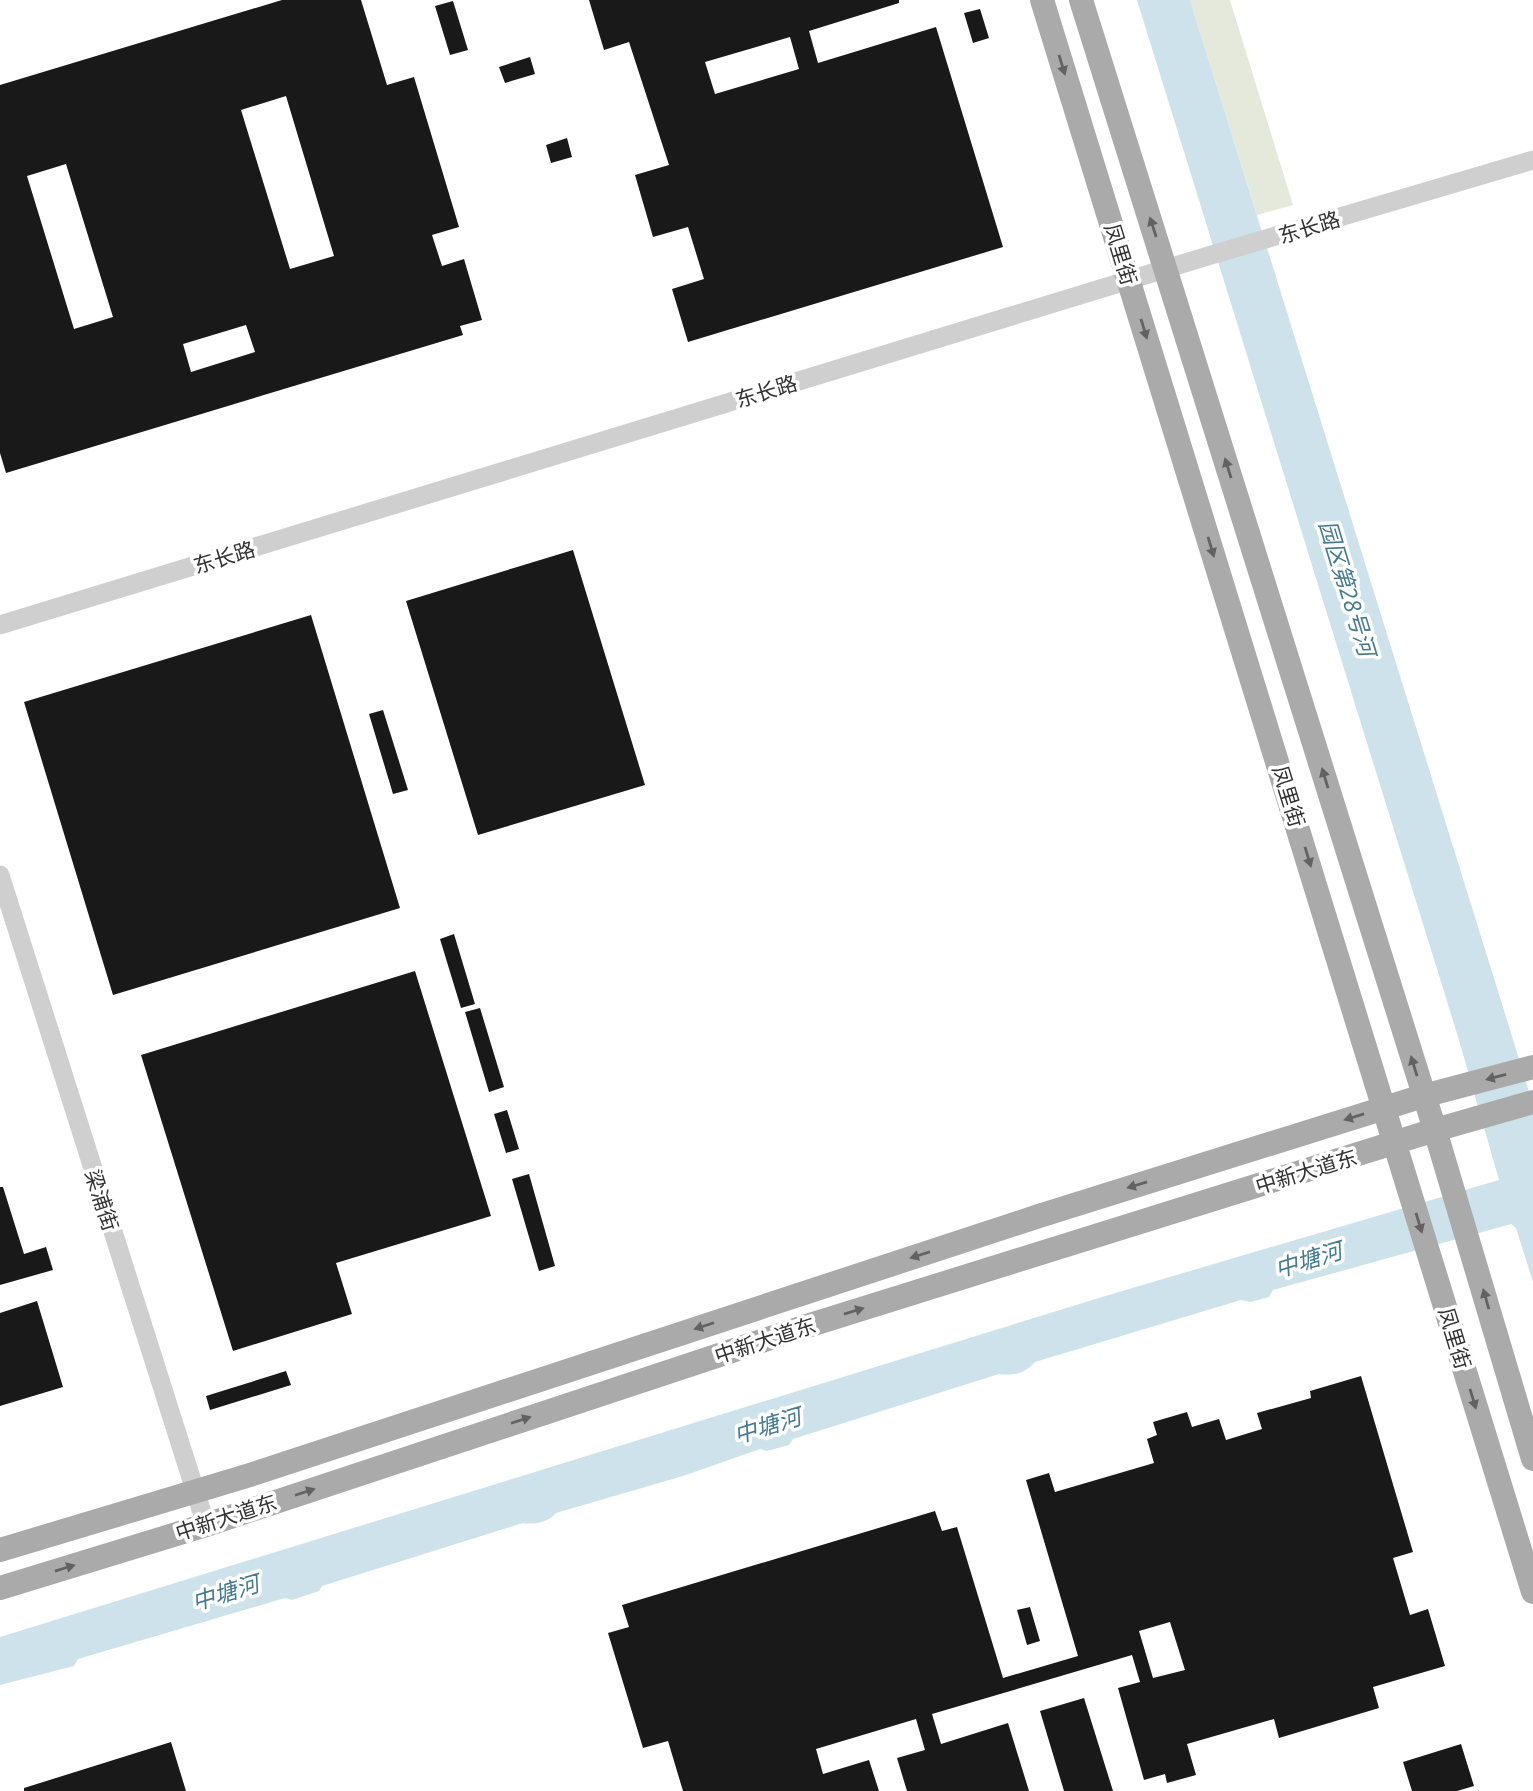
<svg xmlns="http://www.w3.org/2000/svg" width="1533" height="1791" viewBox="0 0 1533 1791" font-family="'Open Sans','Noto Sans SC',sans-serif">
	<style>
		.green { fill: #e4e9dc }
		.water { fill: #cde2ea }
		.building { fill: #191919; fill-rule: evenodd }
		.lines { fill: none; stroke-linecap: round; stroke-linejoin: round }
		.tertiary { stroke: #cfcfcf; stroke-width: 19 }
		.primary { stroke: #aaa; stroke-width: 24 }
		.oneway { fill: #626262 }
		.labels { text-anchor: middle; dominant-baseline: central; stroke-width: 7; stroke-linejoin: round; paint-order: stroke }
		.street-label { font-size: 21px; fill: #323232; stroke: #fff }
		.water-label { font-size: 23px; font-style: italic; fill: #457b90; stroke: #fff }
	</style>
	<rect width="100%" height="100%" fill="#fff"/>
	<!-- green -->
	<path class="green" d="M 1190,0 L 1230,0 L 1293,205 L 1257,215 Z"/>
	<!-- water -->
	<path class="water" d="M 1137,0 L 1190,0 L 1511,1033 L 1533,1105 L 1533,1282 L 1516,1228 L 1511,1224 L 1273,1290 L 1269,1297 L 1250,1302 L 1241,1300 L 1035,1362 C 1026,1373 1013,1376 999,1374 L 793,1439 L 789,1445 L 767,1451 L 760,1449 L 683,1476 L 556,1513 C 549,1522 534,1525 523,1523 L 322,1586 L 319,1591 L 292,1600 L 285,1598 L 78,1659 L 74,1666 L 0,1685 L 0,1637 L 1112,1294 L 1499,1180 L 1459,1040 Z"/>
	<!-- building -->
	<path class="building" d="M 282,0 L 361,0 L 387,85 L 414,77 L 459,227 L 432,235 L 442,266 L 464,259 L 482,320 L 460,326 L 463,335 L 6,473 L 0,453 L 0,85 ZM 286,96 L 334,256 L 290,269 L 241,110 ZM 66,164 L 113,317 L 74,329 L 27,176 ZM 246,325 L 255,352 L 191,372 L 183,344 Z
		M 589,0 L 899,0 L 899,3 L 809,31 L 818,63 L 936,27 L 1003,247 L 688,342 L 672,289 L 704,279 L 688,227 L 653,237 L 635,175 L 669,165 L 629,42 L 604,50 ZM 790,37 L 799,69 L 715,94 L 705,62 Z
		M 453,1 L 468,50 L 450,55 L 435,6 Z
		M 980,9 L 989,38 L 973,43 L 964,13 Z
		M 530,57 L 535,74 L 505,83 L 499,67 Z
		M 567,138 L 572,157 L 551,163 L 546,145 Z
		M 573,550 L 645,785 L 478,835 L 406,601 Z
		M 311,615 L 400,908 L 113,995 L 24,702 Z
		M 383,710 L 408,790 L 393,794 L 369,714 Z
		M 454,934 L 475,1004 L 461,1008 L 440,939 Z
		M 415,971 L 491,1216 L 336,1263 L 352,1314 L 233,1351 L 141,1055 Z
		M 480,1008 L 504,1087 L 489,1092 L 465,1012 Z
		M 507,1110 L 519,1149 L 506,1153 L 494,1114 Z
		M 529,1174 L 555,1266 L 539,1271 L 512,1179 Z
		M 0,1187 L 3,1187 L 24,1254 L 46,1247 L 53,1270 L 0,1285 Z
		M 37,1301 L 63,1387 L 0,1406 L 0,1313 Z
		M 286,1371 L 291,1385 L 210,1410 L 206,1396 Z
		M 1361,1376 L 1413,1552 L 1393,1558 L 1410,1615 L 1428,1609 L 1445,1666 L 1373,1687 L 1379,1708 L 1279,1738 L 1274,1719 L 1187,1744 L 1196,1775 L 1167,1783 L 1165,1774 L 1144,1780 L 1118,1688 L 1140,1682 L 1132,1655 L 932,1714 L 941,1744 L 1008,1723 L 1029,1791 L 907,1791 L 897,1758 L 925,1750 L 916,1719 L 816,1749 L 823,1774 L 869,1760 L 879,1791 L 683,1791 L 668,1741 L 643,1748 L 608,1633 L 629,1627 L 622,1605 L 935,1511 L 942,1531 L 957,1527 L 1003,1678 L 1078,1656 L 1026,1480 L 1049,1473 L 1055,1492 L 1154,1463 L 1147,1439 L 1157,1435 L 1153,1422 L 1187,1412 L 1192,1427 L 1219,1419 L 1226,1440 L 1262,1429 L 1257,1413 L 1311,1398 L 1310,1391 ZM 1170,1622 L 1185,1670 L 1153,1678 L 1139,1631 Z
		M 1030,1607 L 1040,1641 L 1027,1645 L 1017,1610 Z
		M 1084,1698 L 1113,1791 L 1064,1791 L 1040,1711 Z
		M 171,1742 L 186,1791 L 24,1791 L 24,1788 Z
		M 1461,1744 L 1474,1786 L 1457,1791 L 1412,1791 L 1403,1762 Z"/>
	<g class="lines">
		<!-- tertiary -->
		<path class="tertiary" d="M 0,625 L 1208,256 L 1533,160
			M 0,875 L 206,1525"/>
		<!-- primary -->
		<path class="primary" d="M 1042,0 L 1533,1592
			M 1081,0 L 1435,1130 L 1533,1459
			M 0,1550 L 250,1475 L 1039,1216 L 1423,1096 L 1533,1067
			M 0,1588 L 206,1525 L 807,1326 L 1435,1130 L 1533,1102"/>
	</g>
	<!-- one-way arrows -->
	<defs><path id="oneway-solid" d="M-6-.8H1V-3.2L6.5 0L1 3.2V.8H-6Z" transform="scale(1.75)"/></defs>
	<g class="oneway">
		<use href="#oneway-solid" transform="translate(1062 65) rotate(73)"/>
		<use href="#oneway-solid" transform="translate(1153 227) rotate(-108)"/>
		<use href="#oneway-solid" transform="translate(1144 329) rotate(73)"/>
		<use href="#oneway-solid" transform="translate(1228 468) rotate(-107)"/>
		<use href="#oneway-solid" transform="translate(1211 547) rotate(73)"/>
		<use href="#oneway-solid" transform="translate(1325 778) rotate(-107)"/>
		<use href="#oneway-solid" transform="translate(1308 857) rotate(73)"/>
		<use href="#oneway-solid" transform="translate(1414 1066) rotate(-107)"/>
		<use href="#oneway-solid" transform="translate(1496 1077) rotate(165)"/>
		<use href="#oneway-solid" transform="translate(1354 1117) rotate(163)"/>
		<use href="#oneway-solid" transform="translate(1137 1185) rotate(163)"/>
		<use href="#oneway-solid" transform="translate(1419 1223) rotate(73)"/>
		<use href="#oneway-solid" transform="translate(920 1255) rotate(162)"/>
		<use href="#oneway-solid" transform="translate(1486 1299) rotate(-106)"/>
		<use href="#oneway-solid" transform="translate(854 1311) rotate(-17)"/>
		<use href="#oneway-solid" transform="translate(704 1326) rotate(162)"/>
		<use href="#oneway-solid" transform="translate(1473 1399) rotate(73)"/>
		<use href="#oneway-solid" transform="translate(521 1420) rotate(-18)"/>
		<use href="#oneway-solid" transform="translate(305 1492) rotate(-18)"/>
		<use href="#oneway-solid" transform="translate(65 1568) rotate(-17)"/>
	</g>
	<g class="labels">
		<!-- street labels -->
		<g class="street-label">
			<text transform="translate(1309 227) rotate(-17)">东长路</text>
			<text transform="translate(1121 254) rotate(73)">凤里街</text>
			<text transform="translate(766 391) rotate(-17)">东长路</text>
			<text transform="translate(224 557) rotate(-17)">东长路</text>
			<text transform="translate(1289 796) rotate(73)">凤里街</text>
			<text transform="translate(1306 1171) rotate(-17)">中新大道东</text>
			<text transform="translate(102 1200) rotate(72)">梁浦街</text>
			<text transform="translate(1455 1338) rotate(73)">凤里街</text>
			<text transform="translate(765 1340) rotate(-18)">中新大道东</text>
			<text transform="translate(226 1517) rotate(-18)">中新大道东</text>
		</g>
		<!-- water labels -->
		<g class="water-label">
			<text transform="translate(1348 588) rotate(73)">园区第28号河</text>
			<text transform="translate(1308 1259) rotate(-17)">中塘河</text>
			<text transform="translate(767 1425) rotate(-17)">中塘河</text>
			<text transform="translate(225 1592) rotate(-17)">中塘河</text>
		</g>
	</g>
</svg>
